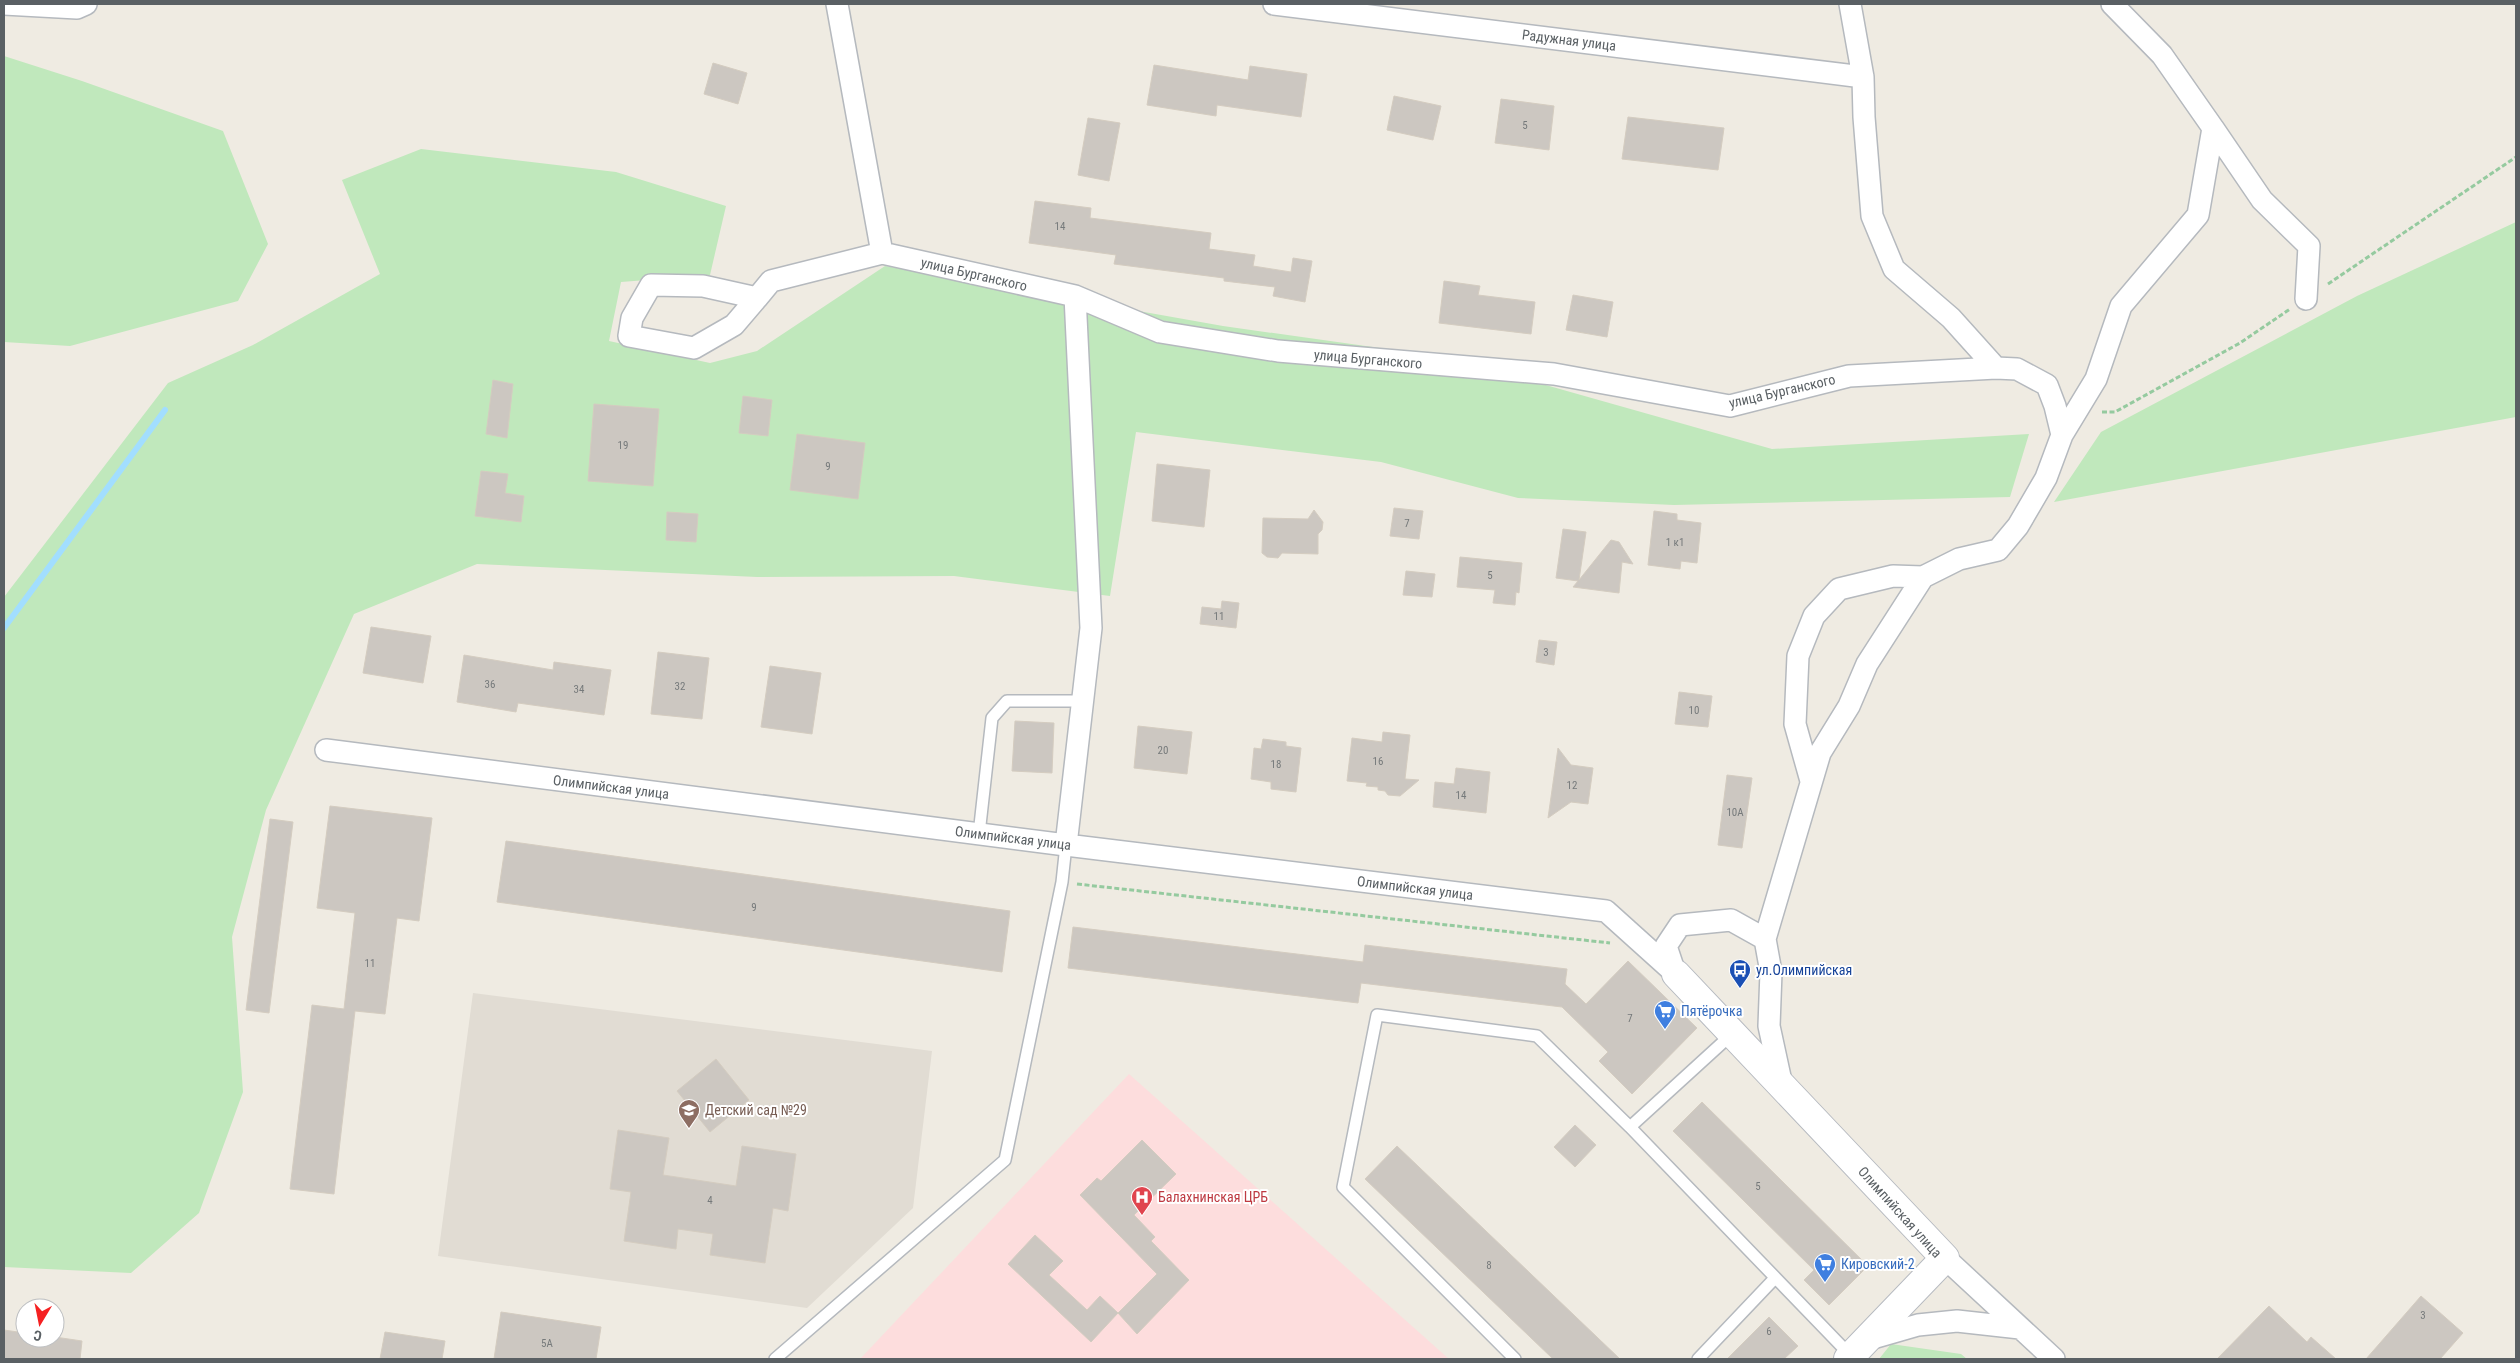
<svg xmlns="http://www.w3.org/2000/svg" width="2520" height="1363" viewBox="0 0 2520 1363" font-family="'Roboto Condensed',sans-serif">
	<style>
		.education { fill: #e1dcd3 }
		.medical { fill: #fddddd }
		.green { fill: #c0e8bc }
		.lines { fill: none; stroke-linecap: round; stroke-linejoin: round }
		.stream { stroke: #a2deff; stroke-width: 6 }
		.building { fill: #ccc7c1; stroke: #d4ccc0 }
		.lane-casing { stroke: #b5b9be; stroke-width: 14 }
		.street-casing { stroke: #b5b9be; stroke-width: 24 }
		.secondary-casing { stroke: #b6bac0; stroke-width: 30 }
		.path { stroke: #95ca9f; stroke-width: 3; stroke-dasharray: 5 2.5; stroke-linecap: butt }
		.lane { stroke: #fff; stroke-width: 11 }
		.street { stroke: #fff; stroke-width: 21 }
		.secondary { stroke: #fff; stroke-width: 28 }
		.labels { text-anchor: middle; dominant-baseline: central; stroke-width: 4; stroke-linejoin: round; paint-order: stroke }
		.number-label { font-size: 11px; fill: #767a7b }
		.street-label { font-size: 14px; fill: #5a6064; stroke: #fff }
		.transit-label { font-size: 14px; fill: #164399; stroke: #fff; text-anchor: start }
		.shop-label { font-size: 14px; fill: #366cbe; stroke: #fff; text-anchor: start }
		.education-label { font-size: 14px; fill: #785e54; stroke: #fff; text-anchor: start }
		.health-label { font-size: 14px; fill: #be3a42; stroke: #fff; text-anchor: start }
	</style>
	<rect width="100%" height="100%" fill="#efebe2"/>
	<!-- education -->
	<path class="education" d="M 473,993 L 932,1051 L 913,1208 L 807,1308 L 438,1256 Z"/>
	<!-- medical -->
	<path class="medical" d="M 1129,1074 L 1449,1359 L 860,1359 Z"/>
	<!-- green -->
	<path class="green" d="M 4,56 L 82,81 L 223,131 L 268,244 L 238,301 L 70,346 L 4,342 Z
		M 421,149 L 616,172 L 726,206 L 710,275 L 621,282 L 609,341 L 710,363 L 757,351 L 885,266 L 1223,326 L 1394,350 L 1528,380 L 1772,449 L 2029,434 L 2010,497 L 1674,505 L 1518,498 L 1381,462 L 1136,432 L 1110,596 L 954,576 L 757,577 L 477,564 L 354,614 L 266,810 L 232,937 L 243,1092 L 199,1213 L 131,1273 L 4,1267 L 4,597 L 168,383 L 253,345 L 380,274 L 342,180 Z
		M 2516,222 L 2516,417 L 2054,502 L 2101,432 L 2357,296 Z
		M 1891,1344 L 1961,1354 L 1967,1359 L 1879,1359 Z"/>
	<g class="lines">
		<!-- stream -->
		<path class="stream" d="M 4,628 L 165,410"/>
	</g>
	<!-- building -->
	<path class="building" d="M 713,63 L 747,73 L 738,104 L 704,94 Z
		M 1154,65 L 1248,80 L 1250,66 L 1307,74 L 1301,117 L 1217,105 L 1216,116 L 1147,105 Z
		M 1394,96 L 1441,106 L 1433,140 L 1387,130 Z
		M 1501,99 L 1554,106 L 1549,150 L 1495,143 Z
		M 1628,117 L 1724,128 L 1718,170 L 1622,159 Z
		M 1088,118 L 1120,123 L 1109,181 L 1078,175 Z
		M 1035,201 L 1091,208 L 1090,218 L 1211,233 L 1209,249 L 1255,255 L 1253,266 L 1291,272 L 1293,258 L 1312,261 L 1305,302 L 1273,296 L 1275,287 L 1224,281 L 1224,278 L 1114,264 L 1116,255 L 1029,243 Z
		M 1444,281 L 1480,286 L 1478,295 L 1535,302 L 1531,334 L 1439,323 Z
		M 1573,295 L 1613,302 L 1607,337 L 1566,330 Z
		M 493,380 L 513,384 L 507,438 L 486,434 Z
		M 743,396 L 772,400 L 768,436 L 739,433 Z
		M 594,404 L 659,409 L 653,486 L 588,481 Z
		M 797,434 L 865,443 L 858,499 L 790,490 Z
		M 1157,464 L 1210,470 L 1204,527 L 1152,521 Z
		M 481,471 L 508,474 L 505,493 L 524,496 L 521,522 L 475,516 Z
		M 1394,508 L 1423,511 L 1419,539 L 1390,536 Z
		M 1314,510 L 1323,522 L 1322,530 L 1318,534 L 1318,554 L 1282,553 L 1278,558 L 1267,557 L 1262,553 L 1263,518 L 1308,519 Z
		M 1654,511 L 1677,514 L 1677,520 L 1701,523 L 1697,563 L 1681,561 L 1680,569 L 1648,565 Z
		M 667,512 L 698,514 L 696,542 L 666,540 Z
		M 1563,529 L 1586,532 L 1579,580 L 1611,540 L 1619,542 L 1633,564 L 1622,562 L 1619,593 L 1573,587 L 1578,581 L 1556,578 Z
		M 1460,557 L 1522,563 L 1519,593 L 1516,592 L 1515,605 L 1493,603 L 1495,590 L 1457,587 Z
		M 1406,571 L 1435,574 L 1432,597 L 1403,595 Z
		M 1222,601 L 1239,603 L 1236,628 L 1200,624 L 1202,607 L 1221,609 Z
		M 371,627 L 431,636 L 423,683 L 363,673 Z
		M 1539,640 L 1557,642 L 1554,665 L 1536,662 Z
		M 658,652 L 709,658 L 702,719 L 651,714 Z
		M 464,655 L 553,670 L 554,662 L 611,670 L 604,715 L 518,703 L 516,712 L 457,702 Z
		M 770,666 L 821,673 L 812,734 L 761,727 Z
		M 1679,692 L 1712,696 L 1708,727 L 1675,724 Z
		M 1015,721 L 1054,723 L 1052,773 L 1012,771 Z
		M 1138,726 L 1192,732 L 1187,774 L 1134,768 Z
		M 1383,732 L 1410,735 L 1405,779 L 1419,780 L 1400,796 L 1388,795 L 1385,791 L 1378,790 L 1378,787 L 1366,786 L 1367,783 L 1347,781 L 1352,738 L 1382,742 Z
		M 1263,739 L 1286,742 L 1286,746 L 1301,748 L 1296,792 L 1271,789 L 1271,782 L 1251,779 L 1254,748 L 1261,749 Z
		M 1558,748 L 1571,765 L 1593,768 L 1588,804 L 1571,802 L 1548,818 Z
		M 1456,768 L 1490,772 L 1486,813 L 1433,807 L 1435,782 L 1454,784 Z
		M 1727,775 L 1752,778 L 1742,848 L 1718,845 Z
		M 330,806 L 432,818 L 419,921 L 397,918 L 385,1014 L 355,1011 L 334,1194 L 290,1189 L 312,1005 L 344,1009 L 355,913 L 317,908 Z
		M 270,819 L 293,822 L 269,1013 L 246,1010 Z
		M 506,841 L 1010,911 L 1002,972 L 497,902 Z
		M 1073,927 L 1363,962 L 1365,945 L 1567,969 L 1565,984 L 1586,1004 L 1628,961 L 1697,1028 L 1632,1094 L 1599,1061 L 1608,1052 L 1562,1007 L 1361,983 L 1358,1003 L 1068,968 Z
		M 716,1059 L 749,1100 L 710,1132 L 677,1091 Z
		M 1702,1102 L 1868,1266 L 1829,1305 L 1804,1280 L 1814,1270 L 1673,1131 Z
		M 1575,1125 L 1596,1145 L 1575,1167 L 1554,1147 Z
		M 618,1130 L 669,1138 L 663,1175 L 736,1186 L 742,1146 L 796,1154 L 788,1211 L 773,1208 L 765,1263 L 710,1255 L 713,1234 L 678,1229 L 676,1249 L 624,1241 L 631,1192 L 610,1189 Z
		M 1142,1140 L 1176,1174 L 1134,1215 L 1155,1237 L 1151,1241 L 1189,1280 L 1137,1334 L 1118,1313 L 1157,1274 L 1080,1195 L 1097,1178 L 1101,1181 Z
		M 1397,1146 L 1620,1359 L 1553,1359 L 1365,1179 Z
		M 1035,1235 L 1063,1261 L 1049,1275 L 1087,1310 L 1100,1296 L 1118,1313 L 1091,1342 L 1008,1264 Z
		M 2421,1296 L 2463,1333 L 2440,1359 L 2366,1359 Z
		M 2269,1306 L 2307,1342 L 2311,1337 L 2336,1359 L 2217,1359 Z
		M 501,1312 L 601,1327 L 596,1359 L 494,1359 Z
		M 1769,1317 L 1798,1346 L 1784,1359 L 1727,1359 Z
		M 4,1330 L 25,1333 L 25,1338 L 55,1337 L 82,1341 L 80,1359 L 4,1359 Z
		M 385,1332 L 445,1341 L 442,1359 L 380,1359 Z"/>
	<g class="lines">
		<!-- lane casing -->
		<g class="lane-casing">
			<path id="lane" d="M 979,834 L 992,718 L 1007,701 L 1082,701
				M 1732,1034 L 1630,1127 L 1851,1356
				M 775,1359 L 1005,1160 L 1062,882 L 1066,845
				M 1515,1359 L 1343,1187 L 1377,1015 L 1537,1036 L 1630,1127
				M 1698,1359 L 1775,1278"/>
		</g>
		<!-- street casing -->
		<g class="street-casing">
			<path id="street" d="M 4,4 L 77,8 L 86,4
				M 837,4 L 882,253
				M 1274,4 L 1863,77
				M 2213,128 L 2262,200 L 2309,246 L 2306,299
				M 757,298 L 734,325 L 694,348 L 629,336 L 632,318 L 651,285 L 703,286 L 757,298 L 771,281 L 882,253 L 1075,296 L 1160,332 L 1278,351 L 1554,374 L 1730,406 L 1849,376 L 1996,368
				M 2062,435 L 2096,379 L 2121,306 L 2198,215 L 2213,128 L 2162,55 L 2112,4
				M 326,750 L 1066,845 L 1606,911 L 1676,974
				M 1811,781 L 1795,724 L 1798,656 L 1814,616 L 1839,589 L 1893,576 L 1923,577
				M 1066,845 L 1091,628 L 1075,296
				M 1765,939 L 1820,753 L 1849,706 L 1867,664 L 1923,577 L 1959,559 L 1998,550 L 2018,526 L 2046,478 L 2062,435 L 2055,406 L 2047,385 L 2017,369 L 1996,368 L 1951,318 L 1894,269 L 1872,216 L 1864,117 L 1863,77 L 1850,4
				M 1675,973 L 1666,946 L 1680,925 L 1731,920 L 1765,939 L 1771,972 L 1769,1026 L 1782,1086
				M 1945,1258 L 2054,1359
				M 1866,1340 L 1918,1325 L 1957,1321 L 2020,1328"/>
		</g>
		<!-- secondary casing -->
		<g class="secondary-casing">
			<path id="secondary" d="M 1676,974 L 1945,1258 L 1848,1359"/>
		</g>
		<!-- path -->
		<path class="path" d="M 2328,284 L 2516,157
			M 2102,412 L 2115,412 L 2240,343 L 2290,309
			M 1077,884 L 1610,943"/>
		<!-- lane -->
		<use href="#lane" class="lane"/>
		<!-- street -->
		<use href="#street" class="street"/>
		<!-- secondary -->
		<use href="#secondary" class="secondary"/>
	</g>
	<!-- icons -->
	<defs>
		<g id="bus-pin" transform="scale(1.125)"><path d="M0 17L-7.5 6A9.5 9.5 0 1 1 7.5 6Z" fill="#1a4fb4" stroke="#fff"/><path d="M-5-6H5V4H4V6H2V4H-2V6H-4V4H-5ZM-3.5-4V0h7V-4ZM-3.5 1.2v1.5H-2V1.2ZM2 1.2v1.5H3.5V1.2Z" fill="#fff"/></g>
		<g id="supermarket-pin" transform="scale(1.125)"><path d="M0 17L-7.5 6A9.5 9.5 0 1 1 7.5 6Z" fill="#3f7fe0" stroke="#fff"/><path d="M-6-5.5h2.5l.6 2H6L4.5 2H-2.5L-4.4-4H-6ZM-1.5 3.2a1.3 1.3 0 1 0 .1 0ZM3 3.2a1.3 1.3 0 1 0 .1 0Z" fill="#fff"/></g>
		<g id="school-pin" transform="scale(1.125)"><path d="M0 17L-7.5 6A9.5 9.5 0 1 1 7.5 6Z" fill="#8d6e63" stroke="#fff"/><path d="M0-5L7-2L0 1L-7-2ZM-4 1L0 2.5L4 1V4Q0 6-4 4Z" fill="#fff"/></g>
		<g id="hospital-pin" transform="scale(1.125)"><path d="M0 17L-7.5 6A9.5 9.5 0 1 1 7.5 6Z" fill="#e0444e" stroke="#fff"/><path d="M-5-5h3v3.5h4V-5h3V5h-3V1.5h-4V5h-3Z" fill="#fff"/></g>
	</defs>
	<g fill-rule="evenodd">
		<use href="#bus-pin" x="1740" y="970"/>
		<use href="#supermarket-pin" x="1665" y="1011"/>
		<use href="#school-pin" x="689" y="1110"/>
		<use href="#hospital-pin" x="1142" y="1197"/>
		<use href="#supermarket-pin" x="1825" y="1264"/>
	</g>
	<g class="labels">
		<!-- number labels -->
		<g class="number-label">
			<text x="1525" y="125">5</text>
			<text x="1060" y="226">14</text>
			<text x="623" y="445">19</text>
			<text x="828" y="466">9</text>
			<text x="1407" y="523">7</text>
			<text x="1675" y="542">1 к1</text>
			<text x="1490" y="575">5</text>
			<text x="1219" y="616">11</text>
			<text x="1546" y="652">3</text>
			<text x="490" y="684">36</text>
			<text x="680" y="686">32</text>
			<text x="579" y="689">34</text>
			<text x="1694" y="710">10</text>
			<text x="1163" y="750">20</text>
			<text x="1378" y="761">16</text>
			<text x="1276" y="764">18</text>
			<text x="1572" y="785">12</text>
			<text x="1461" y="795">14</text>
			<text x="1735" y="812">10А</text>
			<text x="754" y="907">9</text>
			<text x="370" y="963">11</text>
			<text x="1630" y="1018">7</text>
			<text x="1758" y="1186">5</text>
			<text x="710" y="1200">4</text>
			<text x="1489" y="1265">8</text>
			<text x="2423" y="1315">3</text>
			<text x="1769" y="1331">6</text>
			<text x="547" y="1343">5А</text>
		</g>
		<!-- street labels -->
		<g class="street-label">
			<text transform="translate(1569 40) rotate(7)">Радужная улица</text>
			<text transform="translate(974 274) rotate(13)">улица Бурганского</text>
			<text transform="translate(1368 359) rotate(5)">улица Бурганского</text>
			<text transform="translate(1782 391) rotate(-13)">улица Бурганского</text>
			<text transform="translate(611 787) rotate(7)">Олимпийская улица</text>
			<text transform="translate(1013 838) rotate(7)">Олимпийская улица</text>
			<text transform="translate(1415 888) rotate(7)">Олимпийская улица</text>
			<text transform="translate(1900 1212) rotate(48)">Олимпийская улица</text>
		</g>
		<!-- transit labels -->
		<g class="transit-label">
			<text x="1756" y="970">ул.Олимпийская</text>
		</g>
		<!-- shop labels -->
		<g class="shop-label">
			<text x="1681" y="1011">Пятёрочка</text>
			<text x="1841" y="1264">Кировский-2</text>
		</g>
		<!-- education labels -->
		<g class="education-label">
			<text x="705" y="1110">Детский сад №29</text>
		</g>
		<!-- health labels -->
		<g class="health-label">
			<text x="1158" y="1197">Балахнинская ЦРБ</text>
		</g>
	</g>
	<!-- border -->
	<rect width="2520" height="1363" fill="none" stroke="#5a6064" stroke-width="10"/>
	<!-- north arrow -->
	<g transform="translate(40 1323) rotate(190)"><circle r="24" fill="#ffffff" stroke="#bdbfc1"/>
	<path d="M0-4L9 19L0 12L-9 19Z" fill="#f52122"/>
	<text y="-8" font-size="14" font-weight="bold" text-anchor="middle" fill="#5a6064">С</text>
	</g>
</svg>
